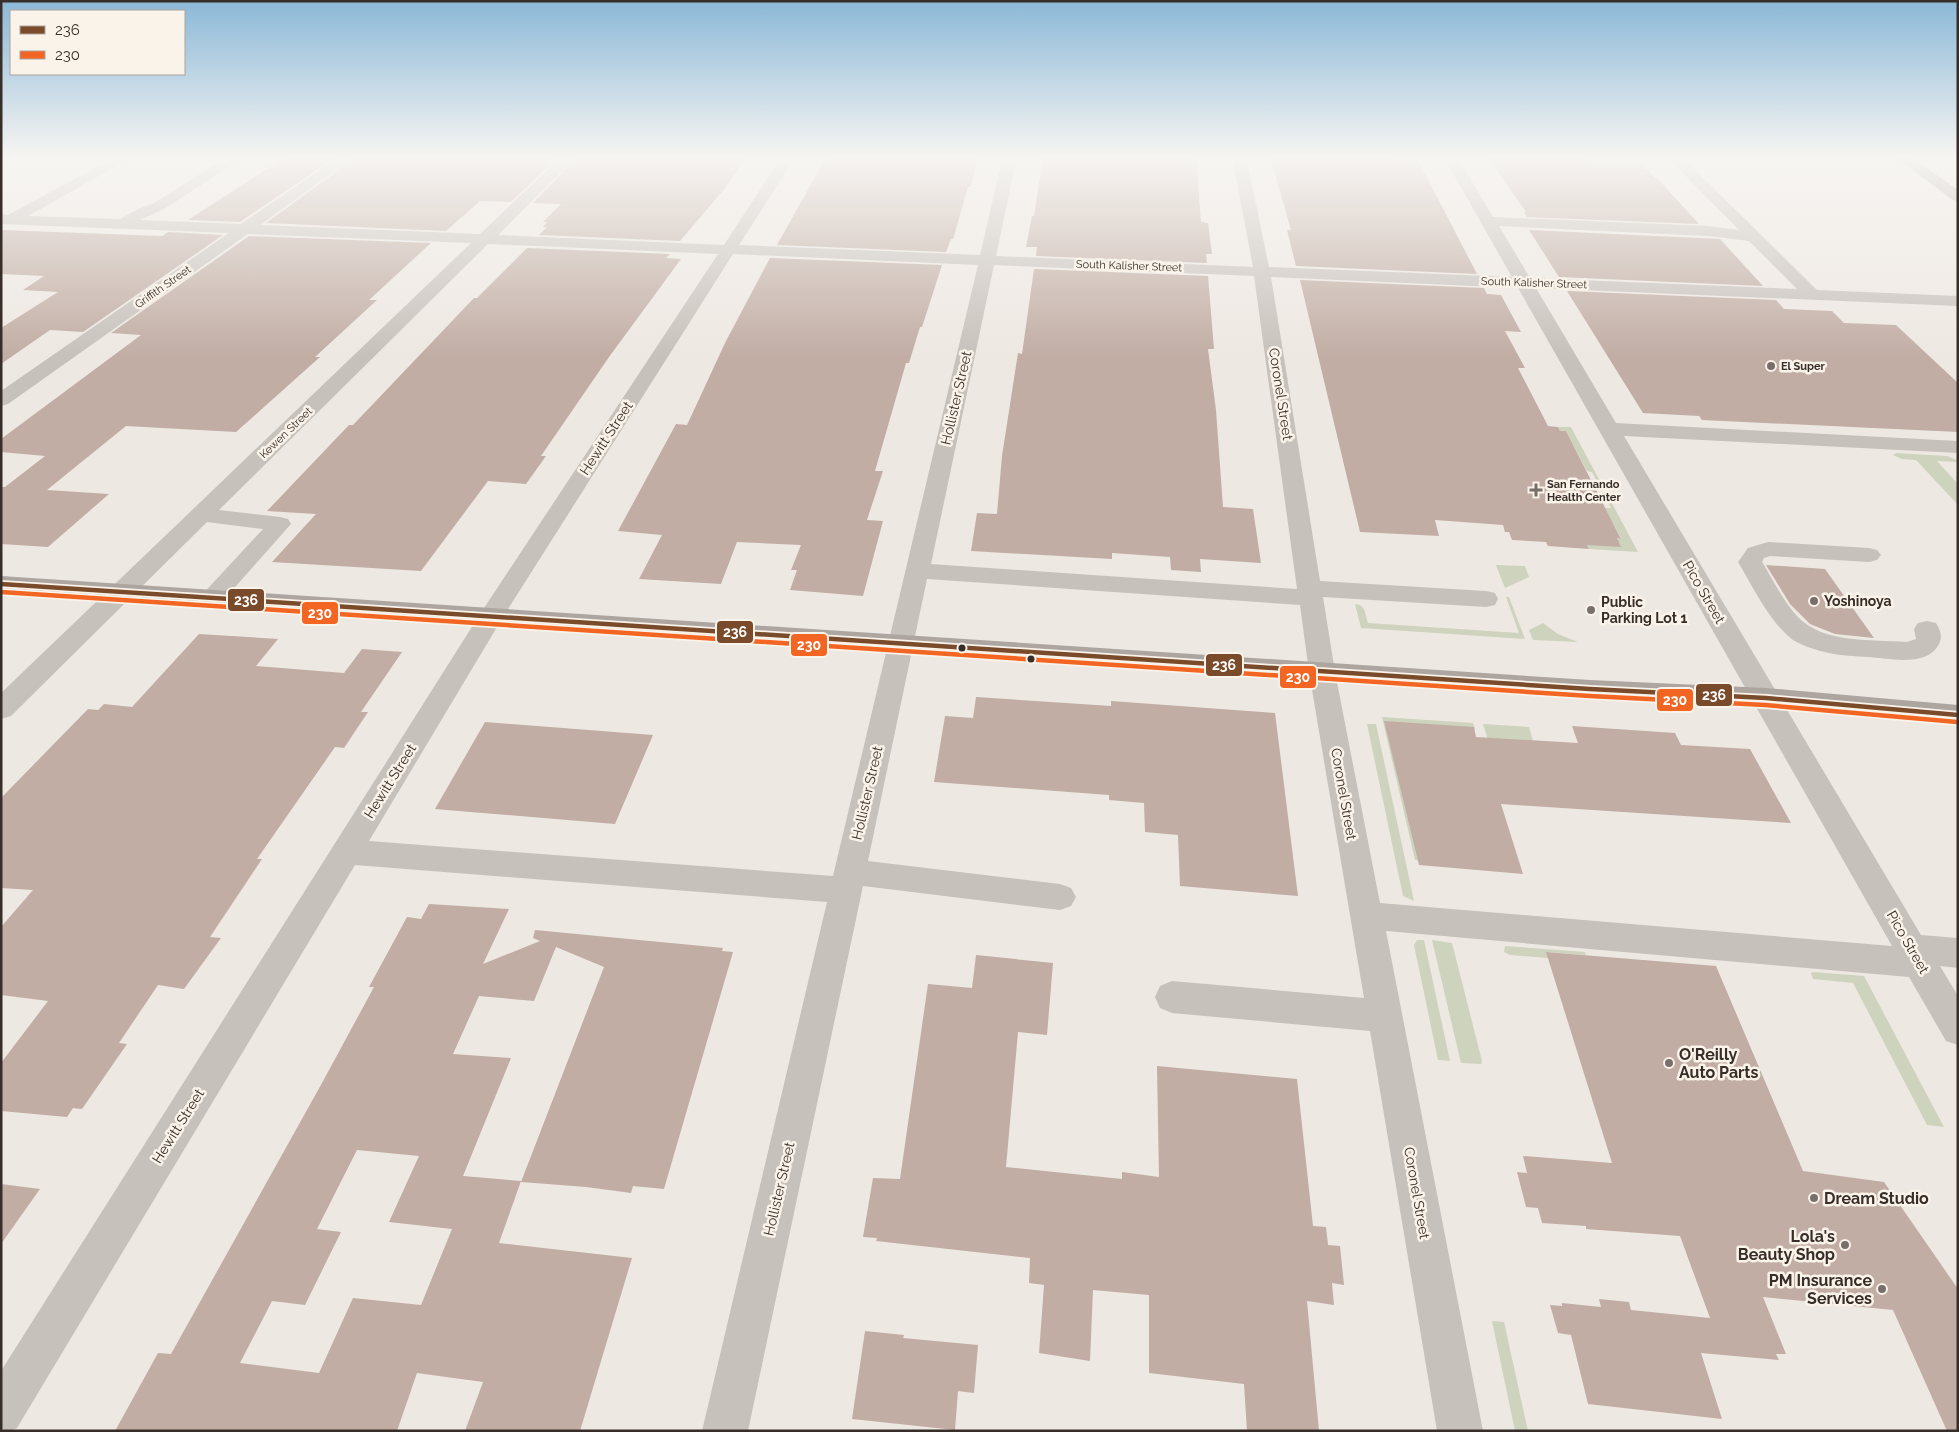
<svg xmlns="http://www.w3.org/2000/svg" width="1959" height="1432" viewBox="0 0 1959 1432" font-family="Raleway,sans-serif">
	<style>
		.green { fill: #ced3bd }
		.building { fill: #c1ada4; fill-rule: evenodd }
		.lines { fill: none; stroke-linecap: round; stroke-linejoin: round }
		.minor { fill: #c7c1bb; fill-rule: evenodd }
		.major { fill: #aca5a0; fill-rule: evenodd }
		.bus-1-casing { stroke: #faf3ea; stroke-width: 8 }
		.bus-2-casing { stroke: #faf3ea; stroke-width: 8 }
		.bus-1 { stroke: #7a4b2a; stroke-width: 4.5 }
		.bus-2 { stroke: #f26522; stroke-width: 4.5 }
		.poi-dot { fill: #786f6a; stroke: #faf3ea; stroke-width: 2 }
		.bus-dot { fill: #382e29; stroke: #faf3ea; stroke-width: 2 }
		.labels { text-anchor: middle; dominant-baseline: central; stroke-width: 5; stroke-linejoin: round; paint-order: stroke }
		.far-street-label { font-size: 11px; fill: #382e29; stroke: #faf3ea }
		.far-poi-label { font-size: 11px; font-weight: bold; fill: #382e29; stroke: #faf3ea; text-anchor: start }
		.street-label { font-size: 14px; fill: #382e29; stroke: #faf3ea }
		.poi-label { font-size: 14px; font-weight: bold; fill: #382e29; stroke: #faf3ea; text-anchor: start }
		.near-poi-label { font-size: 16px; font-weight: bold; fill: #382e29; stroke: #faf3ea; text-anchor: start }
		.line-badge { stroke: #faf3ea; stroke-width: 2 }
		.badge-label { font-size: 14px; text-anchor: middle; font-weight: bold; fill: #fff }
	</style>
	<rect width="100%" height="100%" fill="#eee8e2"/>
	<!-- green -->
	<path class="green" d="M 1558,427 L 1571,427 L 1602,485 L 1599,485 L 1592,472 L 1587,471 L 1566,431 L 1560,431 Z
		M 1896,453 L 1947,456 L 1957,460 L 1958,462 L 1937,461 L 1958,484 L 1958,505 L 1916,460 L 1902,459 L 1893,455 Z
		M 1603,494 L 1607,494 L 1638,552 L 1589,549 L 1587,545 L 1621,538 L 1605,508 L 1611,508 Z
		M 1496,565 L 1525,566 L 1529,577 L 1505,588 Z
		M 1506,597 L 1509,597 L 1525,639 L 1361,628 L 1355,604 C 1366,605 1365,614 1368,623 L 1519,633 Z
		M 1543,623 L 1558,634 L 1578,642 L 1533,640 L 1529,630 Z
		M 1382,717 L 1473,723 L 1475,729 L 1438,727 L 1421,861 L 1415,860 Z
		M 1367,724 L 1376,724 L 1414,901 L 1403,896 Z
		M 1483,724 L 1529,727 L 1534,744 L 1488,740 Z
		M 1417,940 L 1424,940 L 1450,1061 L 1438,1060 L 1414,945 Z
		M 1432,940 L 1452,943 L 1482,1061 L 1481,1064 L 1461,1063 Z
		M 1505,946 L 1585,952 L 1586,955 L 1547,952 L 1548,958 L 1510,955 L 1504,952 Z
		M 1813,972 L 1864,976 L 1944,1127 L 1927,1125 L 1853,983 L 1813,979 L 1811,973 Z
		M 1492,1321 L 1504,1322 L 1528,1431 L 1515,1431 Z"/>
	<!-- building -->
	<path class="building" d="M 287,156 L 337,156 L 240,222 L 188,220 Z
		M 358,156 L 559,156 L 511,202 L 480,201 L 446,231 L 266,223 Z
		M 579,156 L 747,156 L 725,188 L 680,241 L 539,235 L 547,227 L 543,227 L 547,222 L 543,222 L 561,204 L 533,203 Z
		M 834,156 L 978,156 L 971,187 L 968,187 L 953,239 L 951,239 L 946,252 L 777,245 L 824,161 L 834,162 Z
		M 1043,156 L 1196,156 L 1201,222 L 1208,223 L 1212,254 L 1206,254 L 1207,263 L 1036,256 L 1037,247 L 1026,247 L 1032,216 L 1034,216 Z
		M 1270,156 L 1359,156 L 1360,158 L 1418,160 L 1477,274 L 1296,266 L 1287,230 L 1291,230 Z
		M 1487,156 L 1582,156 L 1587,162 L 1642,164 L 1654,177 L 1657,178 L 1699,224 L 1527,217 L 1524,212 L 1526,212 Z
		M 1,230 L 162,236 L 168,232 L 223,235 L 83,332 L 50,330 L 1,364 L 1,328 L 58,292 L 23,290 L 44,276 L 1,274 Z
		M 1529,230 L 1720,239 L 1763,286 L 1559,277 Z
		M 249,236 L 431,243 L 369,300 L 377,300 L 315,357 L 320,357 L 236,432 L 126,426 L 47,490 L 109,494 L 48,547 L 1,544 L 1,487 L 5,487 L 45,456 L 1,452 L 1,439 L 141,335 L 111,333 Z
		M 527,248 L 670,254 L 666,258 L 681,259 L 609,357 L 541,456 L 546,456 L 526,484 L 488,481 L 421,571 L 272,562 L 316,514 L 267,511 L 349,425 L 353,425 L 474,298 L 477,298 Z
		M 770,258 L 942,265 L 922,327 L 920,327 L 909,363 L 906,363 L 875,471 L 883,471 L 867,520 L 883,521 L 863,596 L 790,590 L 797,570 L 791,570 L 801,545 L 737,542 L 721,584 L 639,579 L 662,535 L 618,531 L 676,424 L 687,425 L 726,341 Z
		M 1034,269 L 1208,276 L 1214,349 L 1208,349 L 1216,410 L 1223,507 L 1253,509 L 1261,563 L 1200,559 L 1201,572 L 1171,570 L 1170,557 L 1112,553 L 1112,559 L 971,551 L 977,513 L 997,514 L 1002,456 L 1018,353 L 1022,354 Z
		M 1300,280 L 1484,288 L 1487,294 L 1501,295 L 1521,332 L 1505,331 L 1525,368 L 1518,368 L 1548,426 L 1558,427 L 1560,431 L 1566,431 L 1621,539 L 1617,538 L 1621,547 L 1587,545 L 1589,549 L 1548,546 L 1546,542 L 1512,540 L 1509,532 L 1505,532 L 1503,525 L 1435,520 L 1439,536 L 1360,532 Z
		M 1567,291 L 1776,300 L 1784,309 L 1832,311 L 1844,323 L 1896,325 L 1958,383 L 1958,432 L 1702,420 L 1699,416 L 1643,413 Z
		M 1766,565 L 1825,569 L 1874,638 L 1835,634 L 1810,624 L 1790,604 Z
		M 199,634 L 278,639 L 256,666 L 344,673 L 362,649 L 402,652 L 361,712 L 368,712 L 344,748 L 335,747 L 257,859 L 262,859 L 210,937 L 221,938 L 184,989 L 158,985 L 119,1043 L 127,1044 L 82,1109 L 73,1108 L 67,1117 L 1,1111 L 1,1063 L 48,1001 L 1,995 L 1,927 L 33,890 L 1,888 L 1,798 L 88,709 L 98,710 L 104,704 L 132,707 Z
		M 976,697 L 1111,706 L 1111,701 L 1275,713 L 1298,896 L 1180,886 L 1178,835 L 1145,832 L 1144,803 L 1109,800 L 1109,795 L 934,782 L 945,716 L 973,718 Z
		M 1384,721 L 1474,727 L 1476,737 L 1578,743 L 1572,726 L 1675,733 L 1681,745 L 1750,749 L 1791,823 L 1501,804 L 1523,874 L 1419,865 Z
		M 485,722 L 653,735 L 615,824 L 435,809 Z
		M 429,904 L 509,909 L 483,964 L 540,941 L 533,938 L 535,930 L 723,948 L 722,951 L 733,952 L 664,1189 L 633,1186 L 631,1193 L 586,1187 L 521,1182 L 604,967 L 556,947 L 534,1001 L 479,996 L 453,1054 L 511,1058 L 463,1176 L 521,1181 L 499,1243 L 632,1258 L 580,1431 L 465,1431 L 483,1382 L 417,1373 L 397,1431 L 115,1431 L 158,1353 L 171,1354 L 322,1083 L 374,987 L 369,987 L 407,917 L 421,919 ZM 357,1150 L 419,1156 L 389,1222 L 452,1229 L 421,1305 L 353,1298 L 319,1373 L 240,1363 L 272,1301 L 305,1305 L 341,1232 L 317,1229 Z
		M 1546,952 L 1716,966 L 1803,1171 L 1884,1182 L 1958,1289 L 1958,1431 L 1947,1431 L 1893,1310 L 1763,1297 L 1786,1354 L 1776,1354 L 1779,1360 L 1701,1353 L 1722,1419 L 1588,1404 L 1571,1335 L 1558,1333 L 1550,1305 L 1562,1306 L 1562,1303 L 1601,1307 L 1599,1299 L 1629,1302 L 1631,1310 L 1710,1318 L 1680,1236 L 1586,1229 L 1586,1226 L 1542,1223 L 1538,1208 L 1526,1207 L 1517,1172 L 1527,1173 L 1523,1156 L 1612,1163 Z
		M 976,955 L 1053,963 L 1047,1035 L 1018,1032 L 1006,1167 L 1122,1179 L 1122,1172 L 1159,1177 L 1157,1066 L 1297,1079 L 1313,1226 L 1326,1227 L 1328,1245 L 1340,1246 L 1344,1285 L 1332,1283 L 1334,1305 L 1307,1301 L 1319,1431 L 1247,1431 L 1244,1384 L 1149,1373 L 1149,1295 L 1093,1290 L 1090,1361 L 1039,1353 L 1044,1285 L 1029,1283 L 1030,1258 L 876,1241 L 877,1238 L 863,1237 L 873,1178 L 900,1179 L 928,984 L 972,988 Z
		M 1,1184 L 40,1189 L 1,1244 Z
		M 865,1331 L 904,1335 L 903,1338 L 978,1345 L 974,1393 L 958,1391 L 955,1430 L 852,1419 Z"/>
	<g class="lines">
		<!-- minor -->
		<path class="minor" d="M 117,156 L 134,156 L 28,216 L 120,219 L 138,209 L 154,203 L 229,156 L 246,156 L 164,209 L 140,220 L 241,224 L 340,156 L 356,156 L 260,225 L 480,234 L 562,156 L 577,156 L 498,235 L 724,245 L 782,156 L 796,156 L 739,245 L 980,255 L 1003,156 L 1017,156 L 996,256 L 1253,267 L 1232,156 L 1246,156 L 1269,267 L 1512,277 L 1443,156 L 1457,156 L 1493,217 L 1708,226 L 1739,230 L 1666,156 L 1681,156 L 1817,290 L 1958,296 L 1958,306 L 1536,288 L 1616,423 L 1958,441 L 1958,453 L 1624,436 L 1921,935 L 1958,938 L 1958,968 L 1940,966 L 1958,996 L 1958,1045 L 1946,1041 L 1909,977 L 1386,931 L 1483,1431 L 1437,1431 L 1370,1031 L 1172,1013 L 1160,1008 L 1155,997 L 1160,986 L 1172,981 L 1364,998 L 1309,672 L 1300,605 L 927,579 L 868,861 L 1060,884 L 1071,888 L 1076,897 L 1071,906 L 1060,910 L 863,886 L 748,1431 L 702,1431 L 827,902 L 355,865 L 17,1428 L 10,1431 L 1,1431 L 1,1371 L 482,611 L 718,254 L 488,244 L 219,510 L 280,517 L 288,519 L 291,524 L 220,604 L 211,606 L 202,604 L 199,598 L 263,529 L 207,522 L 11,716 L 1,719 L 1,693 L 471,243 L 248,234 L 8,404 L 1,406 L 1,391 L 229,233 L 1,224 L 1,214 L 8,215 ZM 1499,226 L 1708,236 L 1749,241 L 1797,289 L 1530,278 ZM 733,254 L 978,265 L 833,876 L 369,841 L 503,617 ZM 994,265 L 1254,276 L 1297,589 L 931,564 ZM 1271,277 L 1518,288 L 1892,946 L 1380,903 L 1335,672 L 1323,597 L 1486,607 L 1495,605 L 1498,599 L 1495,593 L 1486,591 L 1320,581 Z
			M 1768,542 L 1869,548 L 1877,550 L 1881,555 L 1877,560 L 1869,562 L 1770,556 L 1764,558 L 1762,562 C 1772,578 1785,604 1798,617 C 1824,644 1871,639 1907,642 L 1916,639 L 1914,629 L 1918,623 L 1927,621 L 1936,623 C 1940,630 1943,636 1939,644 C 1927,668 1888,658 1868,657 C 1855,656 1841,656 1829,653 C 1818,651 1803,646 1793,640 C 1770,623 1753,587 1738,562 L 1748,548 Z"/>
		<!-- major -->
		<path class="major" d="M 1894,156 L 1910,156 L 1958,190 L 1958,201 L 1953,200 Z
			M 1,576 L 1590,680 L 1766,688 L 1958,705 L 1958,725 L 1766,708 L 1590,698 L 1,592 Z"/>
		<!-- bus-1 casing -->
		<g class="bus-1-casing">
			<path id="bus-1" d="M 1,584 L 1590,689 L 1766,698 L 1958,715"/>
		</g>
		<!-- bus-2 casing -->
		<g class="bus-2-casing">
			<path id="bus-2" d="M 1,592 L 1590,696 L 1765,705 L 1957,722"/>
		</g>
		<!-- bus-1 -->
		<use href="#bus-1" class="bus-1"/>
		<!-- bus-2 -->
		<use href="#bus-2" class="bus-2"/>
	</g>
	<!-- sky -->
	<linearGradient id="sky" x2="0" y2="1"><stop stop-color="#8bb8d7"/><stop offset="0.44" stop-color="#f7f5f2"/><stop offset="1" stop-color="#f7f5f2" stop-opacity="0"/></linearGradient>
	<rect width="1959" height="357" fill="url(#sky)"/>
	<!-- markers -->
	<g class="poi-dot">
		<circle cx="1771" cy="366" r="5"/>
		<path d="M1533.5 482.5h5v5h5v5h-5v5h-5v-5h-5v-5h5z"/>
		<circle cx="1814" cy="601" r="5"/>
		<circle cx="1591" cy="610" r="5"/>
		<circle cx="1669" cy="1063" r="5"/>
		<circle cx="1814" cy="1198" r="5"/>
		<circle cx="1845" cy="1245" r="5"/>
		<circle cx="1882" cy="1289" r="5"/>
	</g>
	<g class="bus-dot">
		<circle cx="962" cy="648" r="4.5"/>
		<circle cx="1031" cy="659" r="4.5"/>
	</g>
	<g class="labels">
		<!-- far-street labels -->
		<g class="far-street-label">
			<text transform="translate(1129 266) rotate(2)">South Kalisher Street</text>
			<text transform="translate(1534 283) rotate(2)">South Kalisher Street</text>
			<text transform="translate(163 287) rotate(-35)">Griffith Street</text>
			<text transform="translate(286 433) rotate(-44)">Kewen Street</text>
		</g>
		<!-- far-poi labels -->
		<g class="far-poi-label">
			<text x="1781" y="366">El Super</text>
			<text x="1547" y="484">San Fernando<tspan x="1547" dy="13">Health Center</tspan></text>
		</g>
		<!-- street labels -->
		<g class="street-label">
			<text transform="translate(1281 394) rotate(81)">Coronel Street</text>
			<text transform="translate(956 398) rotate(-77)">Hollister Street</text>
			<text transform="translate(606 438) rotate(-57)">Hewitt Street</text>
			<text transform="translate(1704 592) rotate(60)">Pico Street</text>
			<text transform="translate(390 781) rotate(-58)">Hewitt Street</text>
			<text transform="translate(867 793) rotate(-77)">Hollister Street</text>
			<text transform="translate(1344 794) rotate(80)">Coronel Street</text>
			<text transform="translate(1908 942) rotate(60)">Pico Street</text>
			<text transform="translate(178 1126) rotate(-58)">Hewitt Street</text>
			<text transform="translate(779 1189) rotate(-77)">Hollister Street</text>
			<text transform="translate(1417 1193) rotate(80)">Coronel Street</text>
		</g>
		<!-- poi labels -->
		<g class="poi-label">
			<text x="1824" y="601">Yoshinoya</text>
			<text x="1601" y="602">Public<tspan x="1601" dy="16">Parking Lot 1</tspan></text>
		</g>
		<!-- near-poi labels -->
		<g class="near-poi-label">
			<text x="1679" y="1054">O'Reilly<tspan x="1679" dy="18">Auto Parts</tspan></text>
			<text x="1824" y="1198">Dream Studio</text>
			<text x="1835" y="1236" text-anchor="end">Lola's<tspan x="1835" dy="18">Beauty Shop</tspan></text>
			<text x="1872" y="1280" text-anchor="end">PM Insurance<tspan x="1872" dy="18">Services</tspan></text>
		</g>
	</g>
	<g class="line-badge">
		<rect x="227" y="588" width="38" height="24" rx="5" fill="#7a4b2a"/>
		<rect x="301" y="601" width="38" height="24" rx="5" fill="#f26522"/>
		<rect x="716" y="620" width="38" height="24" rx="5" fill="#7a4b2a"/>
		<rect x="790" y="633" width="38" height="24" rx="5" fill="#f26522"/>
		<rect x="1205" y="653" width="38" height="24" rx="5" fill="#7a4b2a"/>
		<rect x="1279" y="665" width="38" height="24" rx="5" fill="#f26522"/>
		<rect x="1695" y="683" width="38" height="24" rx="5" fill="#7a4b2a"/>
		<rect x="1656" y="688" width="38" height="24" rx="5" fill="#f26522"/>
	</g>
	<g class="badge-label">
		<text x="246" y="605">236</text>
		<text x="320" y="618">230</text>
		<text x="735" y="637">236</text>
		<text x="809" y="650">230</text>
		<text x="1224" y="670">236</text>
		<text x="1298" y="682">230</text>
		<text x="1714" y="700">236</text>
		<text x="1675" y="705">230</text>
	</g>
	<!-- border -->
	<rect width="1959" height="1432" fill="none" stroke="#382e29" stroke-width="5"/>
	<!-- legend -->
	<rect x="10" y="10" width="175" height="65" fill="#faf3ea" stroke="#aca49d"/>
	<rect x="20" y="26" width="25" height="8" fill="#7a4b2a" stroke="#aca49d"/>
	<text x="55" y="35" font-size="15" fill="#382e29">236</text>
	<rect x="20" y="51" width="25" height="8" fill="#f26522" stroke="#aca49d"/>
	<text x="55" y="60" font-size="15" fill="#382e29">230</text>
</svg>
